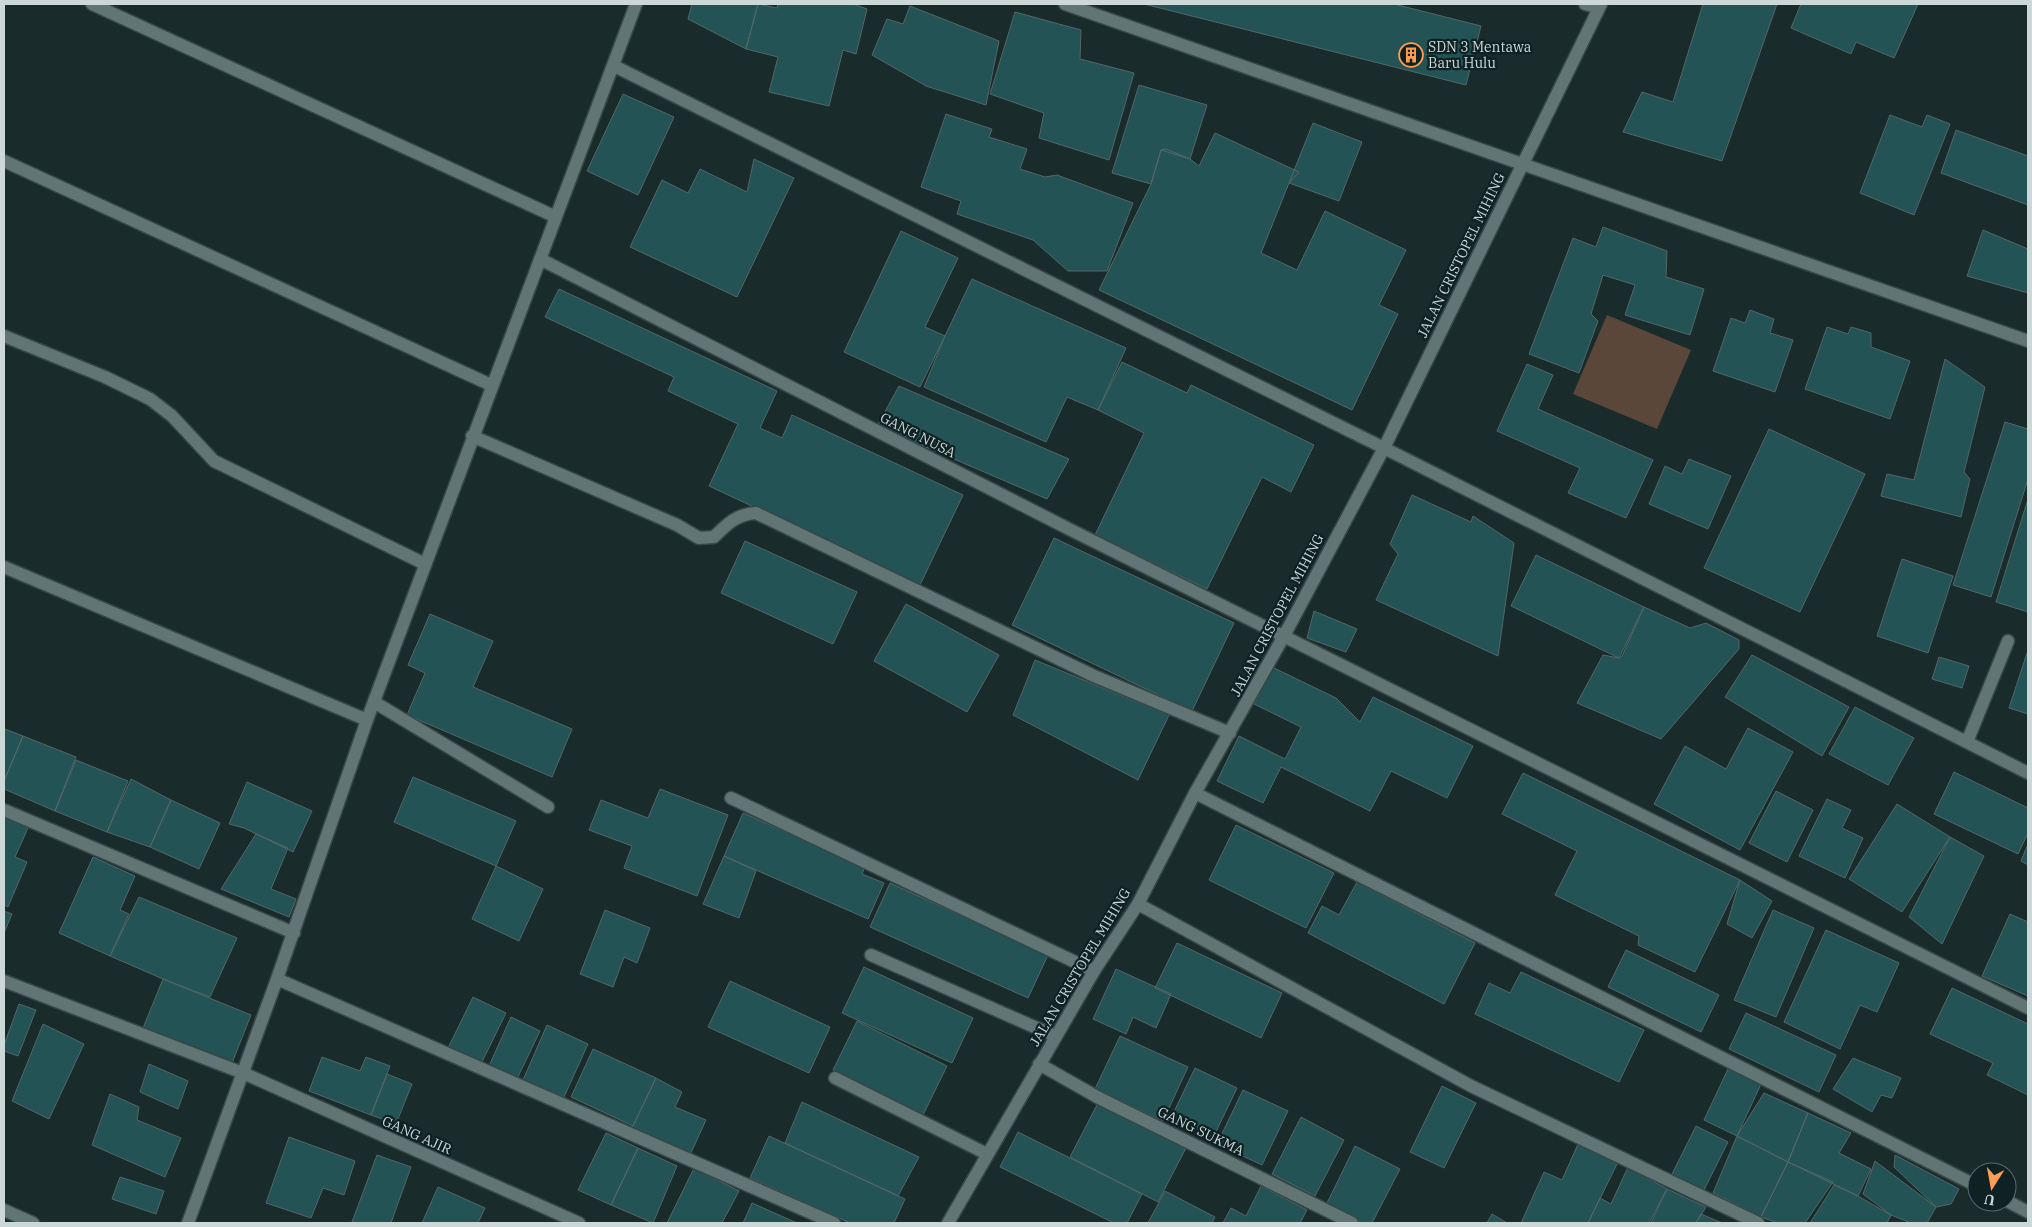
<svg xmlns="http://www.w3.org/2000/svg" width="2032" height="1227" viewBox="0 0 2032 1227" font-family="'IBM Plex Serif',serif">
	<style>
		.green { fill: #5b473a }
		.building { fill: #235354; stroke: #536768 }
		.lines { fill: none; stroke-linecap: round; stroke-linejoin: round }
		.service-casing { stroke: #374647; stroke-width: 15 }
		.minor-casing { stroke: #374647; stroke-width: 15 }
		.tertiary-casing { stroke: #374647; stroke-width: 15 }
		.service { stroke: #617575; stroke-width: 12 }
		.minor { stroke: #617575; stroke-width: 12 }
		.tertiary { stroke: #617575; stroke-width: 12 }
		.labels { text-anchor: middle; dominant-baseline: central; stroke-width: 4.5; stroke-linejoin: round; paint-order: stroke }
		.poi-label { font-size: 14px; fill: #ccd7d8; stroke: #0f2122; text-anchor: start }
		.street-label { font-size: 14px; fill: #ccd7d8; stroke: #0f2122 }
	</style>
	<rect width="100%" height="100%" fill="#192b2b"/>
	<!-- green -->
	<path class="green" d="M 1607,315 L 1691,350 L 1657,429 L 1573,394 Z"/>
	<!-- building -->
	<path class="building" d="M 692,4 L 758,4 L 746,49 L 688,19 Z
		M 758,4 L 777,8 L 778,4 L 853,4 L 867,9 L 856,54 L 843,50 L 829,106 L 769,92 L 778,57 L 746,49 Z
		M 1144,4 L 1394,4 L 1481,26 L 1466,85 Z
		M 1703,4 L 1777,4 L 1722,161 L 1623,132 L 1642,92 L 1673,102 Z
		M 1801,4 L 1918,4 L 1894,58 L 1856,42 L 1851,54 L 1791,28 Z
		M 910,6 L 999,41 L 986,105 L 926,86 L 872,55 L 887,19 L 903,24 Z
		M 1015,12 L 1081,30 L 1080,59 L 1134,73 L 1109,160 L 1039,138 L 1044,113 L 990,94 Z
		M 1139,85 L 1207,105 L 1190,159 L 1161,150 L 1151,184 L 1112,173 Z
		M 623,94 L 674,117 L 638,195 L 587,171 Z
		M 946,114 L 992,129 L 989,137 L 1027,149 L 1020,169 L 1045,177 L 1057,175 L 1133,203 L 1107,271 L 1068,271 L 1033,240 L 957,214 L 961,201 L 921,187 Z
		M 1890,115 L 1922,127 L 1927,115 L 1950,124 L 1914,215 L 1860,193 Z
		M 1313,123 L 1362,142 L 1339,201 L 1289,183 Z
		M 1956,130 L 2028,156 L 2028,205 L 1941,173 Z
		M 1215,133 L 1299,172 L 1289,183 L 1261,253 L 1297,270 L 1325,211 L 1406,250 L 1379,305 L 1398,314 L 1352,410 L 1099,290 L 1151,184 L 1161,150 L 1166,149 L 1190,159 L 1199,166 Z
		M 754,159 L 794,178 L 737,297 L 630,247 L 662,180 L 688,193 L 700,169 L 747,192 Z
		M 1603,227 L 1667,251 L 1666,277 L 1704,289 L 1690,335 L 1625,315 L 1635,285 L 1603,275 L 1591,314 L 1598,321 L 1579,373 L 1529,354 L 1573,238 L 1596,247 Z
		M 1983,230 L 2028,249 L 2028,293 L 1967,276 Z
		M 901,231 L 958,258 L 925,327 L 945,336 L 920,387 L 844,352 Z
		M 972,279 L 1126,348 L 1098,410 L 1067,397 L 1046,442 L 924,387 L 945,336 Z
		M 559,289 L 777,391 L 760,428 L 782,438 L 792,415 L 963,495 L 920,585 L 709,486 L 738,424 L 668,391 L 674,377 L 545,317 Z
		M 1750,310 L 1774,319 L 1770,333 L 1793,340 L 1775,392 L 1713,371 L 1731,318 L 1745,323 Z
		M 1827,327 L 1848,334 L 1851,327 L 1871,333 L 1871,347 L 1910,361 L 1890,419 L 1805,389 Z
		M 1945,359 L 1985,387 L 1964,472 L 1970,479 L 1961,517 L 1881,496 L 1887,474 L 1914,480 Z
		M 1122,362 L 1187,393 L 1191,385 L 1314,445 L 1291,492 L 1262,477 L 1207,589 L 1095,535 L 1144,433 L 1098,410 Z
		M 1527,364 L 1553,375 L 1538,409 L 1653,460 L 1626,518 L 1568,493 L 1580,468 L 1497,431 Z
		M 899,386 L 1069,459 L 1047,499 L 877,426 Z
		M 2005,422 L 2028,429 L 2028,479 L 1991,597 L 1953,585 Z
		M 1769,429 L 1865,474 L 1800,612 L 1704,568 Z
		M 1689,459 L 1731,476 L 1708,529 L 1649,504 L 1665,466 L 1682,474 Z
		M 1412,495 L 1471,522 L 1473,516 L 1514,543 L 1498,656 L 1376,600 L 1398,554 L 1390,544 Z
		M 2028,499 L 2028,612 L 1996,602 Z
		M 1054,538 L 1234,623 L 1192,711 L 1012,625 Z
		M 745,541 L 857,592 L 833,644 L 721,593 Z
		M 1536,555 L 1644,607 L 1619,658 L 1511,606 Z
		M 1902,559 L 1953,576 L 1928,653 L 1877,636 Z
		M 906,604 L 999,655 L 967,712 L 874,661 Z
		M 1644,607 L 1690,628 L 1706,623 L 1739,640 L 1739,649 L 1661,739 L 1577,703 L 1603,655 L 1619,658 L 1622,656 Z
		M 1314,611 L 1357,629 L 1346,652 L 1307,638 Z
		M 430,614 L 493,641 L 473,687 L 572,729 L 552,777 L 407,715 L 425,673 L 408,665 Z
		M 2028,650 L 2028,714 L 2009,708 Z
		M 1752,655 L 1849,707 L 1822,756 L 1725,697 Z
		M 1939,657 L 1969,666 L 1962,688 L 1932,679 Z
		M 1035,660 L 1169,715 L 1138,780 L 1013,715 Z
		M 1272,667 L 1336,698 L 1360,722 L 1373,697 L 1473,746 L 1447,798 L 1391,771 L 1370,811 L 1281,767 L 1263,803 L 1217,781 L 1239,736 L 1285,759 L 1301,727 L 1254,704 Z
		M 1855,707 L 1914,738 L 1888,785 L 1829,754 Z
		M 1748,728 L 1793,752 L 1740,850 L 1654,804 L 1685,746 L 1726,769 Z
		M 5,729 L 23,736 L 4,781 L 4,732 Z
		M 23,736 L 76,757 L 55,811 L 4,789 L 4,781 Z
		M 76,760 L 128,781 L 107,832 L 55,811 Z
		M 1954,772 L 2028,808 L 2028,833 L 2018,854 L 1934,814 Z
		M 1523,773 L 1740,880 L 1695,972 L 1638,945 L 1639,936 L 1555,895 L 1577,851 L 1502,814 Z
		M 413,777 L 516,821 L 496,866 L 394,822 Z
		M 131,779 L 171,800 L 150,847 L 107,832 Z
		M 247,782 L 312,811 L 293,852 L 244,828 L 229,824 Z
		M 660,789 L 728,815 L 697,896 L 624,868 L 632,846 L 589,830 L 601,800 L 648,818 Z
		M 1776,791 L 1813,810 L 1787,862 L 1749,843 Z
		M 1827,799 L 1851,810 L 1842,828 L 1863,838 L 1845,878 L 1799,856 Z
		M 171,800 L 220,823 L 199,869 L 150,847 Z
		M 1897,804 L 1950,837 L 1902,912 L 1849,879 Z
		M 743,813 L 865,867 L 862,874 L 884,883 L 868,919 L 724,856 Z
		M 4,817 L 28,828 L 15,857 L 27,862 L 8,907 L 4,905 Z
		M 1236,825 L 1334,873 L 1306,928 L 1209,880 Z
		M 256,834 L 288,848 L 271,889 L 296,899 L 289,917 L 221,889 Z
		M 1950,837 L 1984,856 L 1942,944 L 1909,917 Z
		M 2028,844 L 2028,865 L 2021,861 Z
		M 724,856 L 756,871 L 739,918 L 703,904 Z
		M 93,857 L 135,876 L 120,910 L 129,914 L 110,956 L 59,933 Z
		M 496,866 L 543,889 L 519,941 L 472,919 Z
		M 1740,880 L 1772,901 L 1752,938 L 1727,924 Z
		M 1357,882 L 1475,943 L 1444,1004 L 1308,933 L 1322,906 L 1339,915 Z
		M 890,883 L 1048,955 L 1028,998 L 870,927 Z
		M 139,897 L 237,938 L 210,997 L 163,979 L 110,956 Z
		M 605,910 L 650,928 L 637,963 L 624,957 L 613,987 L 580,974 Z
		M 1773,910 L 1814,928 L 1776,1017 L 1734,1000 Z
		M 4,911 L 12,914 L 4,933 Z
		M 2010,914 L 2028,922 L 2028,996 L 1982,976 Z
		M 1826,930 L 1899,963 L 1877,1012 L 1860,1005 L 1840,1049 L 1784,1022 Z
		M 1177,943 L 1282,993 L 1261,1038 L 1155,988 Z
		M 1626,950 L 1719,995 L 1701,1032 L 1608,987 Z
		M 864,967 L 973,1018 L 952,1063 L 842,1013 Z
		M 1116,969 L 1171,994 L 1156,1028 L 1133,1017 L 1126,1034 L 1093,1019 Z
		M 1521,972 L 1644,1030 L 1619,1082 L 1475,1014 L 1489,983 L 1510,993 Z
		M 163,979 L 251,1015 L 232,1063 L 143,1028 Z
		M 730,981 L 830,1027 L 809,1073 L 708,1027 Z
		M 1952,988 L 2028,1024 L 2028,1095 L 1987,1075 L 1993,1063 L 1930,1034 Z
		M 473,997 L 506,1013 L 481,1064 L 448,1048 Z
		M 19,1004 L 36,1010 L 18,1056 L 4,1051 L 4,1045 Z
		M 1746,1013 L 1836,1055 L 1819,1092 L 1729,1049 Z
		M 511,1017 L 540,1031 L 517,1079 L 489,1066 Z
		M 857,1021 L 947,1066 L 923,1115 L 833,1070 Z
		M 43,1024 L 84,1044 L 49,1119 L 12,1101 Z
		M 547,1025 L 588,1044 L 564,1097 L 523,1080 Z
		M 1120,1036 L 1188,1067 L 1163,1121 L 1095,1089 Z
		M 593,1049 L 656,1078 L 633,1126 L 571,1097 Z
		M 322,1057 L 360,1071 L 366,1057 L 390,1066 L 371,1115 L 309,1091 Z
		M 1853,1058 L 1901,1078 L 1892,1098 L 1881,1095 L 1872,1112 L 1833,1089 Z
		M 149,1064 L 188,1081 L 178,1109 L 140,1092 Z
		M 1195,1068 L 1237,1088 L 1213,1138 L 1171,1118 Z
		M 1728,1069 L 1761,1084 L 1737,1136 L 1704,1120 Z
		M 387,1074 L 412,1084 L 396,1124 L 371,1115 Z
		M 656,1078 L 682,1092 L 675,1107 L 706,1120 L 690,1155 L 630,1127 L 633,1126 Z
		M 1442,1086 L 1476,1103 L 1444,1168 L 1410,1152 Z
		M 1243,1090 L 1288,1111 L 1262,1165 L 1217,1144 Z
		M 1764,1093 L 1808,1113 L 1788,1162 L 1737,1136 Z
		M 110,1094 L 139,1107 L 137,1120 L 181,1138 L 165,1177 L 92,1145 Z
		M 802,1102 L 919,1157 L 898,1196 L 785,1143 Z
		M 1098,1103 L 1186,1148 L 1158,1202 L 1070,1157 Z
		M 1808,1113 L 1851,1133 L 1839,1153 L 1871,1169 L 1858,1196 L 1788,1162 Z
		M 1301,1117 L 1344,1140 L 1315,1196 L 1272,1174 Z
		M 1696,1126 L 1728,1142 L 1703,1192 L 1671,1176 Z
		M 1018,1132 L 1142,1194 L 1127,1223 L 1114,1223 L 1000,1167 Z
		M 606,1133 L 638,1148 L 611,1205 L 578,1190 Z
		M 769,1136 L 905,1199 L 894,1223 L 850,1223 L 750,1178 Z
		M 1737,1136 L 1788,1162 L 1761,1217 L 1713,1193 Z
		M 289,1137 L 355,1161 L 344,1195 L 323,1188 L 311,1218 L 266,1203 Z
		M 1579,1142 L 1619,1160 L 1588,1223 L 1521,1223 L 1544,1172 L 1562,1180 Z
		M 1355,1146 L 1400,1169 L 1372,1223 L 1362,1223 L 1326,1205 Z
		M 638,1148 L 677,1166 L 653,1223 L 611,1205 Z
		M 377,1155 L 411,1167 L 391,1223 L 355,1223 L 352,1222 Z
		M 1895,1155 L 1959,1189 L 1951,1204 L 1936,1207 L 1894,1167 Z
		M 1875,1161 L 1936,1207 L 1927,1223 L 1911,1223 L 1891,1215 L 1863,1194 Z
		M 1788,1162 L 1833,1182 L 1805,1223 L 1778,1223 L 1761,1217 Z
		M 1628,1167 L 1667,1189 L 1649,1223 L 1588,1223 L 1600,1198 L 1611,1204 Z
		M 694,1168 L 739,1191 L 722,1223 L 667,1223 Z
		M 120,1177 L 164,1191 L 156,1214 L 112,1199 Z
		M 1834,1185 L 1858,1196 L 1891,1215 L 1887,1223 L 1810,1223 Z
		M 1261,1186 L 1307,1210 L 1300,1223 L 1223,1223 L 1231,1208 L 1246,1216 Z
		M 438,1187 L 485,1208 L 478,1223 L 422,1223 Z
		M 1667,1189 L 1706,1207 L 1696,1223 L 1651,1223 Z
		M 1165,1191 L 1215,1217 L 1212,1223 L 1148,1223 Z
		M 752,1203 L 797,1223 L 743,1223 Z
		M 1492,1214 L 1507,1223 L 1487,1223 Z
		M 1701,1214 L 1722,1223 L 1696,1223 Z"/>
	<g class="lines">
		<!-- service casing -->
		<g class="service-casing">
			<path id="service" d="M 1585,4 L 1599,8
				M 374,702 L 548,807
				M 1967,742 L 2008,641
				M 871,955 L 1055,1036
				M 835,1078 L 987,1154"/>
		</g>
		<!-- minor casing -->
		<g class="minor-casing">
			<path id="minor" d="M 92,4 L 556,217
				M 1065,4 L 2028,341
				M 614,66 L 1384,448 L 2028,773
				M 4,161 L 491,385
				M 540,259 L 1069,529 L 2028,1008
				M 4,336 L 105,377 L 150,399 L 172,416 L 214,461 L 425,564
				M 472,436 L 677,525 L 699,538 L 714,537 C 727,524 737,514 756,513 L 1094,676 L 1230,733
				M 4,567 L 367,720
				M 1195,793 L 1977,1186
				M 731,798 L 1094,971
				M 4,810 L 294,933
				M 1138,904 L 1471,1086 L 1758,1223
				M 277,979 L 834,1223
				M 4,981 L 243,1073 L 579,1223
				M 1039,1064 L 1099,1098 L 1352,1223
				M 2007,1201 L 2028,1212
				M 4,1210 L 33,1223
				M 188,1223 L 277,979 L 367,720 L 636,4"/>
		</g>
		<!-- tertiary casing -->
		<g class="tertiary-casing">
			<path id="tertiary" d="M 948,1223 L 1094,971 L 1138,904 L 1195,793 L 1284,636 L 1384,448 L 1601,4"/>
		</g>
		<!-- service -->
		<use href="#service" class="service"/>
		<!-- minor -->
		<use href="#minor" class="minor"/>
		<!-- tertiary -->
		<use href="#tertiary" class="tertiary"/>
	</g>
	<!-- icons -->
	<defs>
		<g id="building-ring" transform="scale(1.25)"><circle r="9.5" fill="#0f2122" stroke="#fc9d53" stroke-width="1.5"/><path d="M-4-6H4V6H1V3H-1V6H-4ZM-2.5-4.3h1.7v1.8h-1.7ZM.8-4.3h1.7v1.8H.8ZM-2.5-1h1.7V.8h-1.7ZM.8-1h1.7V.8H.8Z" fill="#fc9d53"/></g>
	</defs>
	<g fill-rule="evenodd">
		<use href="#building-ring" x="1411" y="55"/>
	</g>
	<g class="labels">
		<!-- poi labels -->
		<g class="poi-label">
			<text x="1428" y="47">SDN 3 Mentawa<tspan x="1428" dy="16">Baru Hulu</tspan></text>
		</g>
		<!-- street labels -->
		<g class="street-label">
			<text transform="translate(1461 255) rotate(-64)">JALAN CRISTOPEL MIHING</text>
			<text transform="translate(918 435) rotate(27)">GANG NUSA</text>
			<text transform="translate(1277 615) rotate(-62)">JALAN CRISTOPEL MIHING</text>
			<text transform="translate(1080 967) rotate(-59)">JALAN CRISTOPEL MIHING</text>
			<text transform="translate(1201 1131) rotate(26)">GANG SUKMA</text>
			<text transform="translate(417 1135) rotate(24)">GANG AJIR</text>
		</g>
	</g>
	<!-- border -->
	<rect width="2032" height="1227" fill="none" stroke="#ccd7d8" stroke-width="10"/>
	<!-- north arrow -->
	<g transform="translate(1992 1187) rotate(191)"><circle r="24" fill="#0f2122" stroke="#5b6a6b"/>
	<path d="M0-4L9 19L0 12L-9 19Z" fill="#fc9d53"/>
	<text y="-8" font-size="14" font-weight="bold" text-anchor="middle" fill="#ccd7d8">U</text>
	</g>
</svg>
